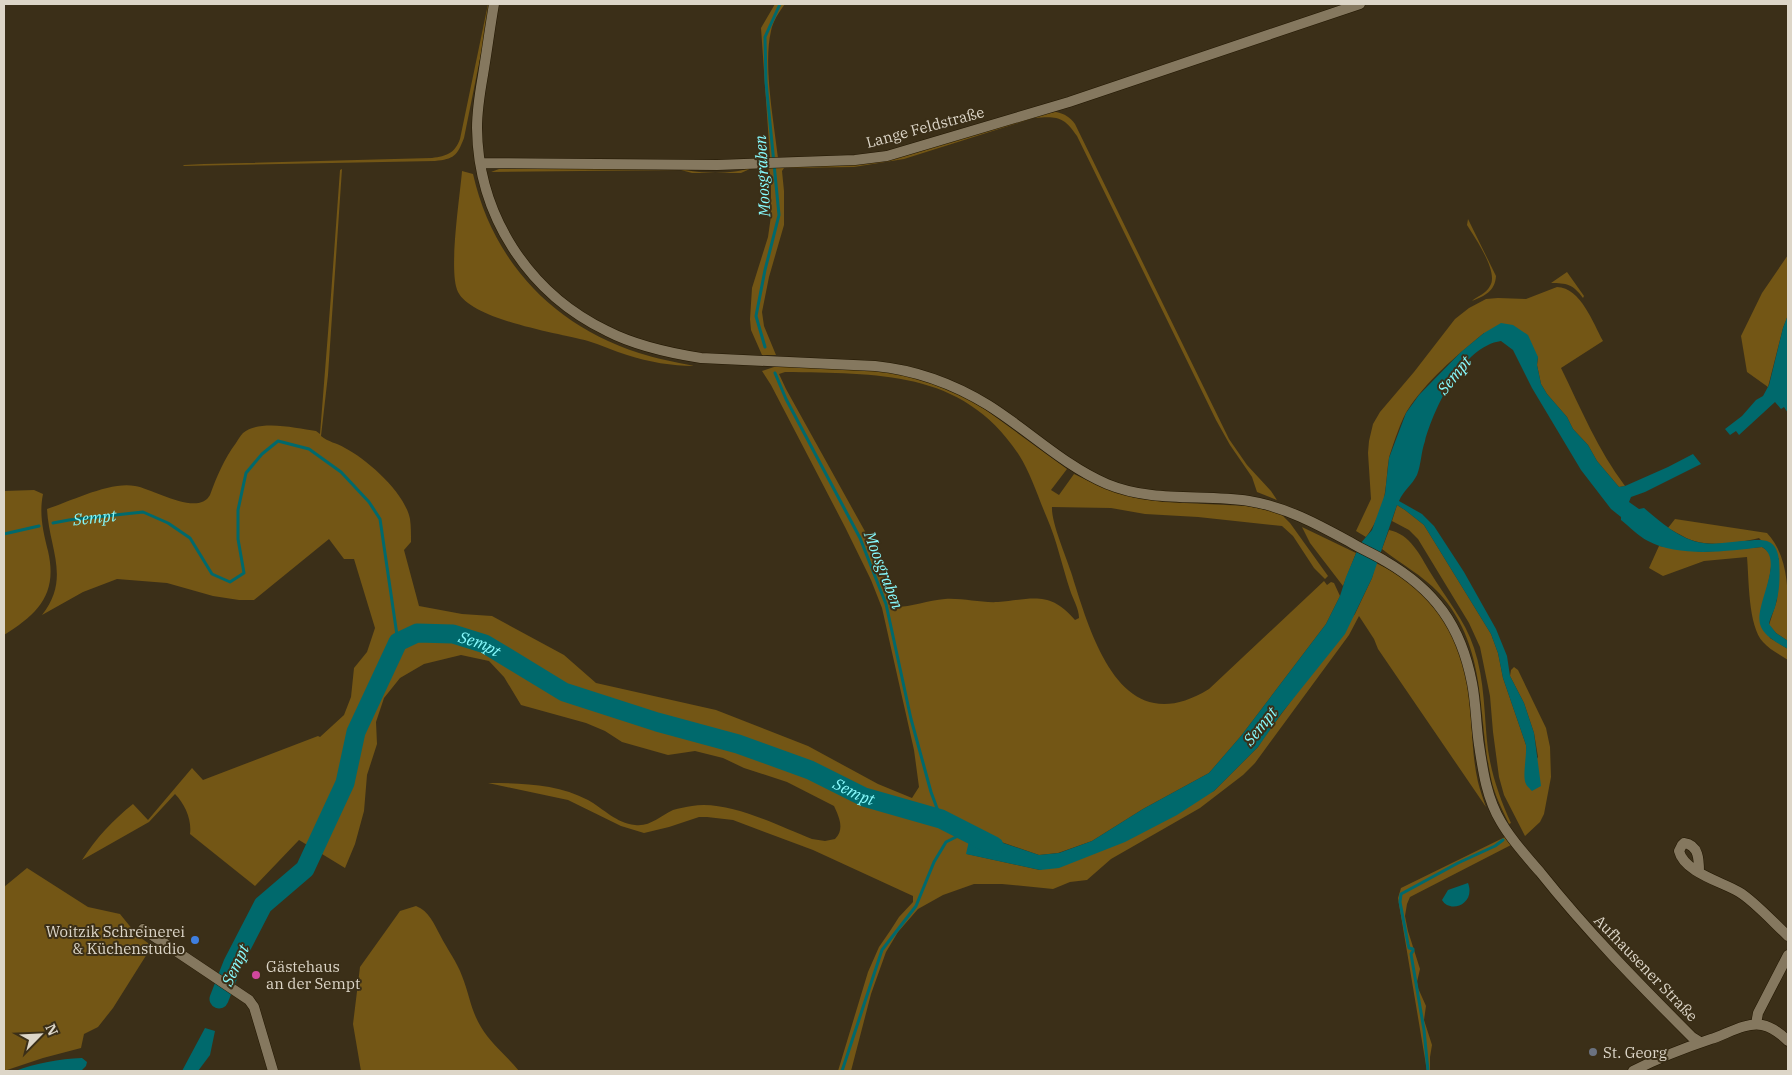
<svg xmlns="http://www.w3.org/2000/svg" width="1792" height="1075" viewBox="0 0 1792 1075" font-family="'IBM Plex Serif',serif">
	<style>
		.green { fill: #735615; fill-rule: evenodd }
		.water { fill: #00696c }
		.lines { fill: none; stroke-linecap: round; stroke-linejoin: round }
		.stream { stroke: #00696c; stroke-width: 3 }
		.river { stroke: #00696c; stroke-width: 19 }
		.minor-casing { stroke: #221702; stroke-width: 11 }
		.minor { stroke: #85785f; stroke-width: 10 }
		.shop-dot { fill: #3f7fe0; stroke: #3b2f18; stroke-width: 2 }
		.hotel-dot { fill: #d1479c; stroke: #3b2f18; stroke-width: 2 }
		.worship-dot { fill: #6b7280; stroke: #3b2f18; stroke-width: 2 }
		.labels { text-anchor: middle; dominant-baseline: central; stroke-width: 4; stroke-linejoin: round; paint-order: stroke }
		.street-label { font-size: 15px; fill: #ddd6c8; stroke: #3b2f18 }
		.poi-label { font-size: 15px; fill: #ddd6c8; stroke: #3b2f18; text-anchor: start }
		.water-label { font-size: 16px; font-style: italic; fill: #87fafd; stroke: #3b2f18 }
	</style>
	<rect width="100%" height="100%" fill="#3b2f18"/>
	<!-- green -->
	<path class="green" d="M 488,4 L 491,4 L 464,138 C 457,156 454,159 435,161 L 183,166 L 184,165 L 204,164 L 432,158 C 447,156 455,153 460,139 Z
		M 775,4 L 785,4 C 779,12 773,21 771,31 C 763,65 774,122 778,158 L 770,158 L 761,28 Z
		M 1056,112 C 1065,114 1070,117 1075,124 L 1229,439 L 1247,465 L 1271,491 L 1277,500 L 1257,492 L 1252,477 L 1230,445 L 1216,420 L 1077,136 C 1064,116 1056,116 1034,118 L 904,159 L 854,167 L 784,168 L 782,171 L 784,191 L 784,225 L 769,277 L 762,312 L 764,326 L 776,355 L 762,355 L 751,330 L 750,319 L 752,288 L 768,237 L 771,216 L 771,182 L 768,167 L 752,168 L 741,173 L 692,173 L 681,170 L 491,172 L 499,169 L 681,169 C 701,174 733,175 752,167 L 857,164 L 1047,113 Z
		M 342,169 L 328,375 L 321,436 C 328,442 337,443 345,448 C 368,460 405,493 410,519 C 411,526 411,535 411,542 L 404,550 L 419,606 L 462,614 L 492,616 L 564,655 L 596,683 L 716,710 L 808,746 L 878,784 L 912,798 L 919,787 L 914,750 L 882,608 L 871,580 L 845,527 L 771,385 L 762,371 L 777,366 L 866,370 L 900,372 L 926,378 L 968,397 L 1067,469 L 1051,490 L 1059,495 L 1074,474 L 1089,481 L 1131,497 L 1164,502 L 1247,506 L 1280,513 L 1290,523 L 1328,576 L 1325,579 L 1314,568 L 1293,536 L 1282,526 L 1198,517 L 1145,514 L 1111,508 L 1052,507 C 1051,522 1066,556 1071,572 C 1091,635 1120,744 1209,689 L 1324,581 L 1327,585 L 1331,582 L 1334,583 L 1340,596 L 1326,624 L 1241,736 L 1209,773 L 1143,809 L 1092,841 L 1058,853 L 1039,855 L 972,832 L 967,854 L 1040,870 L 1214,791 L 1258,747 L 1263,739 L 1355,614 L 1372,578 L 1376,563 C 1430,588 1461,633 1468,690 C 1473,720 1471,752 1478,782 C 1480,790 1483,799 1486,807 L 1378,649 L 1374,639 L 1359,616 L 1349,635 L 1255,763 L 1243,775 L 1200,808 L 1111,859 L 1087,880 L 1070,882 L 1053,889 L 1002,884 L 974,884 L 943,895 L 918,909 L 898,932 L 886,952 L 871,994 L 851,1071 L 838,1071 L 868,972 L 879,947 L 890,931 L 899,917 L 913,902 L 913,896 L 813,850 L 733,820 L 707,817 L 699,817 L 669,827 L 644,833 L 621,826 L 568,800 L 488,783 C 521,783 558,784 588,800 C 604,809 616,823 635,825 C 650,827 660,816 673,810 C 679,808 686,807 692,806 C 729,800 778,826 812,839 L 825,841 L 835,839 C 845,829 839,817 834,806 L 787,782 L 744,768 L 723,758 L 695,751 L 668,755 L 622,742 L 605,731 L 586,723 L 521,705 L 504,677 L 489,661 L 461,655 L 424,664 L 400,678 L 384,698 L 376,722 L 377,744 L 367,775 L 364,811 L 355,844 L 345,868 L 299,840 L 255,886 L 190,834 C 192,820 185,804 175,794 L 149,822 L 82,860 C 96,838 113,820 133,804 L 148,820 L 192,768 L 203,780 L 318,736 L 320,737 L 344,715 L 351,697 L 354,668 L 367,652 L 375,628 L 354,559 L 344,559 L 329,539 L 254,600 L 239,600 L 213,596 L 167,583 L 117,579 L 83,592 L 42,615 C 71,578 49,549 47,509 C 71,501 111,481 135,486 C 154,489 198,517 210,495 C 217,476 224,459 236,443 C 238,440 240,436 243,433 C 260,419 296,428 316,431 L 320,434 L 331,295 L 340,170 ZM 785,372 C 877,374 963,369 1019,455 C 1031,474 1038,497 1047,518 C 1057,541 1062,566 1070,590 C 1073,599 1079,609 1079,618 L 1075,620 C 1050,590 1032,599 998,602 C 981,603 963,598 945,599 C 928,600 912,607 895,607 L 877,553 L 786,389 L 779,374 Z
		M 462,171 L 473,174 C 493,262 553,325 639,353 C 657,359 676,362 694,366 C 672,366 649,362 627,355 C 614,351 601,345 588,341 C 558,333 472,320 458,292 C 448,272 460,197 462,171 Z
		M 1468,219 L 1496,276 C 1495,291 1485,296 1472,301 C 1477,296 1486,294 1490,286 C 1499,272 1475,238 1467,225 Z
		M 1788,255 L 1788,315 L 1783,328 L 1768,387 L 1747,372 L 1741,336 L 1762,293 Z
		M 1567,272 L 1584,296 L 1583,298 C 1573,284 1566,283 1551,283 Z
		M 1557,287 C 1581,288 1593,323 1603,341 L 1561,368 C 1581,409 1598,450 1625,486 L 1619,487 L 1597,461 L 1588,445 L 1573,429 L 1567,417 L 1547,394 L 1541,384 L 1537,365 L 1538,357 L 1484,333 C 1456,356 1426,381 1407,411 C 1401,421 1392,447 1389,458 C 1387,469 1387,481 1385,492 C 1384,505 1374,527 1366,537 L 1356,531 L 1371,499 L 1368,453 L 1369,441 L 1373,424 L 1380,412 L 1414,372 L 1455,319 L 1469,308 L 1486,299 L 1498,298 L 1526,299 Z
		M 34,490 L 43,494 C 39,514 43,531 48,551 C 58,594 38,614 4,635 L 4,491 Z
		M 1397,505 L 1405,510 L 1424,525 L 1491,634 L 1498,653 L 1503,678 L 1526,745 L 1527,754 L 1525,778 L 1538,757 L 1534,733 L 1524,703 L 1510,676 L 1511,670 L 1514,667 L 1518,670 L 1546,728 L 1550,747 L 1551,777 L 1544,814 L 1540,822 L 1525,836 L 1504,795 L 1499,777 L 1493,732 L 1490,696 L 1480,647 L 1469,623 L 1418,539 L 1409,530 L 1392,521 Z
		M 1675,519 L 1767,533 C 1792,559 1788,605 1788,641 L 1776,633 L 1769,625 L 1777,600 L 1779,559 L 1759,538 C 1742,542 1722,545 1704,543 C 1691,542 1679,534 1668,528 Z
		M 1302,527 L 1356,553 L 1343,586 L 1310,543 Z
		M 1389,530 C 1410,534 1420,555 1430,572 C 1445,597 1465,620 1474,648 C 1485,680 1484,716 1488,750 C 1492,776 1500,799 1511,823 L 1509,824 C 1502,809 1494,794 1491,778 C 1477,713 1488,647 1439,593 C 1422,575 1401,564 1382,549 Z
		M 1659,546 L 1703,552 L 1762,547 C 1767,550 1770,553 1771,559 C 1773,570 1763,603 1760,614 L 1770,638 L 1788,649 L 1788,660 C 1780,655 1769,649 1763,642 C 1748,626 1749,579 1747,557 L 1704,561 L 1663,576 L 1649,568 Z
		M 1505,837 L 1511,845 L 1410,897 L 1407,904 L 1405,916 L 1408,931 L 1420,969 L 1417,982 L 1418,988 L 1426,1006 L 1424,1020 L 1432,1045 L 1430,1057 L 1430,1071 L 1427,1071 L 1398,898 L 1401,888 Z
		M 27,868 L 88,907 L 120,914 L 137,935 L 152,946 L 113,1008 L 98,1027 L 84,1034 L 81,1048 L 43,1058 L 4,1071 L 4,887 Z
		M 416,906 C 429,911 434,924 440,935 C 447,949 457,962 462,976 C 469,993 471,1011 481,1027 C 491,1044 507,1056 519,1071 L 361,1071 L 353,1024 L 360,967 L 400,911 Z"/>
	<!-- water -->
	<path class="water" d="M 1788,315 L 1787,355 L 1788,413 L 1784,407 L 1781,409 L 1775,402 L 1739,435 L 1736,431 L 1730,435 L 1725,429 L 1742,416 L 1756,400 L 1763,396 L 1769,385 L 1783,328 Z
		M 1501,323 L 1513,325 L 1528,335 L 1538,357 L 1537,365 L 1541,384 L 1547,394 L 1567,417 L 1573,429 L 1588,445 L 1597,461 L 1619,487 L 1625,486 L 1668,467 L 1693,454 L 1701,464 L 1645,492 L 1631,497 L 1629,502 L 1639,509 L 1644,508 C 1661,522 1680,540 1703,543 C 1715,545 1730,542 1742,541 C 1760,540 1776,535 1779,560 C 1780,573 1780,590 1776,603 C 1775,610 1770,617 1769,624 L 1776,633 L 1788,641 L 1788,649 C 1778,643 1763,636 1760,624 C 1755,604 1785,560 1762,547 C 1729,551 1679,558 1648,541 C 1638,536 1630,527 1621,520 L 1621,517 L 1611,509 L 1581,470 L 1532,388 L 1513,350 L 1501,341 C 1463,346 1434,408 1425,441 C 1421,452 1421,465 1417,475 C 1412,485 1403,491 1399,501 L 1422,514 L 1434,526 L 1464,572 L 1496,629 L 1507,656 L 1510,676 L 1524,703 L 1534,733 L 1541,786 L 1532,791 C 1531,790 1526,785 1526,784 C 1522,778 1527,755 1526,745 L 1503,678 L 1498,653 L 1491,634 L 1424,525 L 1405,510 L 1397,505 L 1372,578 L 1345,634 L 1281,714 L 1258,747 L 1214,791 L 1177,815 L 1125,842 L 1059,868 L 1040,870 L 966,854 L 971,832 L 1039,855 L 1059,853 L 1092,841 L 1143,809 L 1209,773 L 1241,736 L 1326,624 L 1340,596 L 1346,577 L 1360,544 L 1372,530 L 1385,494 L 1389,458 L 1406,413 L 1419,395 L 1461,352 L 1484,333 Z
		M 1468,883 C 1476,904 1450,914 1442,900 L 1448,890 Z
		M 205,1028 L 215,1031 L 210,1055 L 198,1071 L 182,1071 Z
		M 82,1058 L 87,1062 L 86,1066 L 81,1071 L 15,1071 C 36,1063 59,1059 82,1058 Z"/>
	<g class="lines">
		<!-- stream -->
		<g class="stream">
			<path d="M 765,347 L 756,316 L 765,270 L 779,215 L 766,82 L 765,37 L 780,4"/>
			<path d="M 775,373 L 786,399 L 860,538 L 886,604 L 911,719 L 931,792 L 941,819"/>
			<path id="s1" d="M 53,523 L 69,520 L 143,512 L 168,523 L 190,538 L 212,574 L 230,582 L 244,573 L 238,539 L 238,510 L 246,473 L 262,454 L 278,441 L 309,449 L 341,472 L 369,502 L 380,519 L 398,642"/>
			<path d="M 4,534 L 39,526"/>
			<path d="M 842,1071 L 882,950 L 916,906 L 934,862 L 946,842 L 966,832"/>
			<path d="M 1428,1071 L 1424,1030 L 1411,954 L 1413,951 L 1413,949 L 1409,948 L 1408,944 L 1400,902 L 1401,894 L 1458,863 L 1495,846 L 1503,840"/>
		</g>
		<!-- river -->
		<path class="river" id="s2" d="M 219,999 L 233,963 L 263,905 L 305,869 L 345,783 L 356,732 L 398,642 L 417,633 L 453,634 L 485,644 L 564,692 L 657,722 L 738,744 L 810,770 L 864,797 L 941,819 L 994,846"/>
		<!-- minor casing -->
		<g class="minor-casing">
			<path id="minor" d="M 494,4 C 490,27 487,51 483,75 C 480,92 477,110 477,128 C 478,215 528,293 607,331 C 636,346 669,353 701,358 L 875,366 C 916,370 952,383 988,405 C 1028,430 1063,465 1107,484 C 1153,503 1202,494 1249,501 C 1286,507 1317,524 1350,542 C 1361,549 1374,554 1385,561 C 1435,590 1461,626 1472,683 C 1476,703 1476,725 1479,745 C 1483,772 1487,799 1501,822 C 1512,841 1526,856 1540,872 C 1587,931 1639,984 1692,1037 L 1700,1042
				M 480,163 L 717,165 L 855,160 L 887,156 L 1069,102 L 1360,4
				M 1699,872 C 1699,860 1699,845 1684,843 L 1682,845 L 1679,851 C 1684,872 1722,882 1739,892 C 1753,900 1775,924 1788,936
				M 143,929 L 249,1000 L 254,1007 L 273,1071
				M 1756,1024 L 1758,1013 L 1788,955
				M 1633,1071 C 1658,1058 1684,1048 1711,1039 C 1727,1034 1745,1022 1762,1025 C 1773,1027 1781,1034 1788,1041"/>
		</g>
		<!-- minor -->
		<use href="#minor" class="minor"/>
	</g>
	<!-- markers -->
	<circle class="shop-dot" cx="195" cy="940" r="5"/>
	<circle class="hotel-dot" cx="256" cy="975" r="5"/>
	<circle class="worship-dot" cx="1593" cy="1052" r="5"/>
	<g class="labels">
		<!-- street labels -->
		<g class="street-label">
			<text transform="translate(925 127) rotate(-15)">Lange Feldstraße</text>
			<text transform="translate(1646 968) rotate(46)">Aufhausener Straße</text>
		</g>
		<!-- poi labels -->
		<g class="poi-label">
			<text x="185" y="931" text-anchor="end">Woitzik Schreinerei<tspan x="185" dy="17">&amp; Küchenstudio</tspan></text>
			<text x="266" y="966">Gästehaus<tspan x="266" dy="17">an der Sempt</tspan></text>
			<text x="1603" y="1052">St. Georg</text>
		</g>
		<!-- water labels -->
		<g class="water-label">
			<text transform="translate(762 176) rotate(-93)">Moosgraben</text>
			<text transform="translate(1454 375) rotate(-51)">Sempt</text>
			<text stroke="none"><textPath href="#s1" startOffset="42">Sempt</textPath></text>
			<text transform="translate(884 570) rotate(69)">Moosgraben</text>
			<text stroke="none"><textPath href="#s2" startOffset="491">Sempt</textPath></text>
			<text transform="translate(1260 726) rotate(-51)">Sempt</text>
			<text stroke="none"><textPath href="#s2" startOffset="896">Sempt</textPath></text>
			<text transform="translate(235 965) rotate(-65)">Sempt</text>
		</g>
	</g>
	<!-- border -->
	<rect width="1792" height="1075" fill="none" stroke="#ddd6c8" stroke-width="10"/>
	<!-- north arrow -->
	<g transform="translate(40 1035) rotate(66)" stroke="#3b2f18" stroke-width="4" paint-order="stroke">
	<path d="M0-4L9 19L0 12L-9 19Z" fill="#ddd6c8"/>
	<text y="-8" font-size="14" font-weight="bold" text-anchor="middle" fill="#ddd6c8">N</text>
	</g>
</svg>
